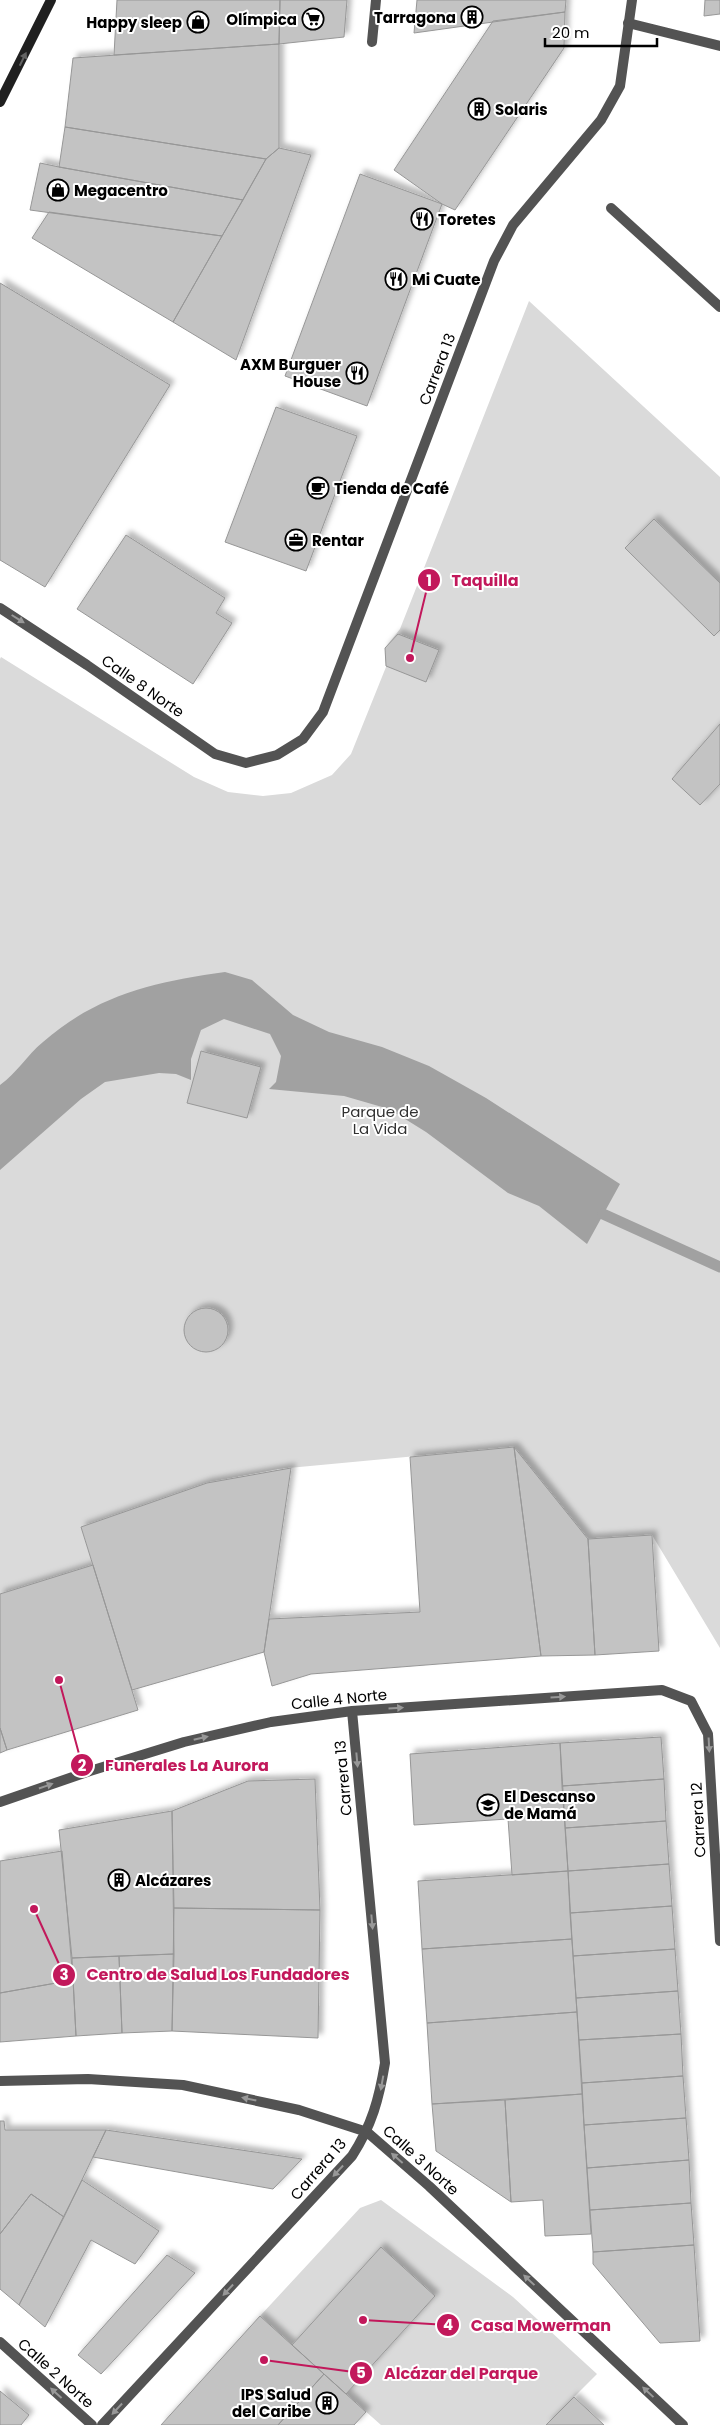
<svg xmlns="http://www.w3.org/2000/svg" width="720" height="2425" viewBox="0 0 720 2425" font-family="Poppins,sans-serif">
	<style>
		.green { fill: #dadada }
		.water { fill: #a1a1a1 }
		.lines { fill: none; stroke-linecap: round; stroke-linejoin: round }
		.stream { stroke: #a1a1a1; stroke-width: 11 }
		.building { fill: #c3c3c3; stroke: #979797; filter: url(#shadow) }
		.service { stroke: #535353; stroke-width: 10 }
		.minor { stroke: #535353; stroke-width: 10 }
		.secondary { stroke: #202020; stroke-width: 10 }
		.oneway { fill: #636363 }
		.oneway2 { fill: #989898 }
		.labels { text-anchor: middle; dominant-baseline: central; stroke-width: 4; stroke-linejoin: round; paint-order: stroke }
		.poi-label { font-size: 15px; font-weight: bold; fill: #000; stroke: #fff; text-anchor: start }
		.street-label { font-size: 15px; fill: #000; stroke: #fff }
		.park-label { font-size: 15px; fill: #313131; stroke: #fff }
		.leader { fill: none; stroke: #c2185b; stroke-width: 2 }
		.callout-dot { fill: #c2185b; stroke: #fff; stroke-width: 2 }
		.mark-label { font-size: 15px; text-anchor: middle; font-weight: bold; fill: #fff }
		.callout-label { font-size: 16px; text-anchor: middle; font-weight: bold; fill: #c2185b; stroke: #fff; stroke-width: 4; stroke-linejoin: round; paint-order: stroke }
	</style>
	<defs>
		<filter id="shadow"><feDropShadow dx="4.5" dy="-4.5" stdDeviation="2.5" flood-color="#0004"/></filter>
	</defs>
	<rect width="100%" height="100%" fill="#fff"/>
	<!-- green -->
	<path class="green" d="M 529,301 L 720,477 L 720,1648 L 652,1535 L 588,1539 L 514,1447 L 278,1469 L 207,1483 L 81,1527 L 93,1565 L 0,1594 L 0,659 L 1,657 L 194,777 L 228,792 L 263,796 L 291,793 L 332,775 L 351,754 L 386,667 L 385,648 L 400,629 Z
		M 381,2200 L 513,2297 L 597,2374 L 546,2425 L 381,2425 L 346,2394 L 435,2296 L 381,2247 L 292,2345 L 260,2316 L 360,2208 Z"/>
	<!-- water -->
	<path class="water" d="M 225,972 L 252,980 L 293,1015 L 329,1032 L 382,1047 L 429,1066 L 486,1098 L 620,1184 L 587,1244 L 539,1206 L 508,1193 L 426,1132 L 389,1109 L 344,1096 L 269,1089 L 276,1082 L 281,1056 L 270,1034 L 224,1019 L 201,1030 L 191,1059 L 191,1080 L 176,1074 L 159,1073 L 105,1082 L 81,1099 L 0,1170 L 0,1085 C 17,1073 27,1055 43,1042 C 98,994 155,982 225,972 Z"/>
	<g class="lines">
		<!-- stream -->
		<path class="stream" d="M 603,1214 L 720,1267"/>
	</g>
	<!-- building -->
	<path class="building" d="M 117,0 L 280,0 L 279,44 L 114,55 Z
		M 280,0 L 347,0 L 344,37 L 279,44 Z
		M 417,0 L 566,0 L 565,12 L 414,33 Z
		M 705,0 L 720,0 L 720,14 L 704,16 Z
		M 565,12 L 564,48 L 455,210 L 442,204 L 394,170 L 493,21 Z
		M 279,44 L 279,148 L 266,159 L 65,127 L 73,58 Z
		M 65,127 L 266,159 L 243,200 L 59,167 Z
		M 279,148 L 311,155 L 236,360 L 173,322 L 266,159 Z
		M 40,163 L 59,167 L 243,200 L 222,236 L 30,210 Z
		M 360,174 L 442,204 L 367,406 L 285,376 Z
		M 49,212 L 222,236 L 173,322 L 32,238 Z
		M 0,283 L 170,385 L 45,587 L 0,560 Z
		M 276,407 L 357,436 L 306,571 L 225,542 Z
		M 654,519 L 720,583 L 720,630 L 714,636 L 625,548 Z
		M 126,535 L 225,598 L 216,613 L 232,623 L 193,684 L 77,609 Z
		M 398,634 L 439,650 L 426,682 L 386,666 L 385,648 Z
		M 720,724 L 720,784 L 700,805 L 672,779 Z
		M 201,1051 L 261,1067 L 247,1118 L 187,1103 Z
		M184 1330a22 22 0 1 1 44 0a22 22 0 1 1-44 0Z
		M 514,1447 L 588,1539 L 595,1655 L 541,1656 Z
		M 514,1447 L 541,1656 L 311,1674 L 272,1686 L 264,1652 L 269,1619 L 420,1612 L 410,1457 Z
		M 291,1468 L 264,1652 L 132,1690 L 81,1527 L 207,1483 Z
		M 652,1535 L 659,1651 L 595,1655 L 588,1539 Z
		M 93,1565 L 138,1710 L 7,1750 L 0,1728 L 0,1594 Z
		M 0,1728 L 7,1750 L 0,1753 Z
		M 661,1737 L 664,1779 L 562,1786 L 560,1743 Z
		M 560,1743 L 568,1871 L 512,1875 L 508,1819 L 414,1825 L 410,1754 Z
		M 315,1779 L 320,1910 L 174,1908 L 172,1811 L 248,1781 Z
		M 664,1779 L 666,1821 L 565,1828 L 562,1786 Z
		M 172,1811 L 174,1954 L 72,1958 L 59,1830 Z
		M 666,1821 L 669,1864 L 568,1871 L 565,1828 Z
		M 62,1851 L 73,1980 L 0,1993 L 0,1861 Z
		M 669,1864 L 672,1906 L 570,1913 L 568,1871 Z
		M 568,1871 L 572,1939 L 422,1949 L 418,1881 Z
		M 672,1906 L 675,1949 L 573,1956 L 570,1913 Z
		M 174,1908 L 320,1910 L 318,2038 L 172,2031 Z
		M 572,1939 L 577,2012 L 427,2023 L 422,1949 Z
		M 675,1949 L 678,1991 L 576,1998 L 573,1956 Z
		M 174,1954 L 172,2031 L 122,2033 L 119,1956 Z
		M 119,1956 L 122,2033 L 76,2036 L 72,1958 Z
		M 73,1980 L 76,2036 L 0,2042 L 0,1993 Z
		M 678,1991 L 681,2034 L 579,2040 L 576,1998 Z
		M 577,2012 L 582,2094 L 432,2104 L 427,2023 Z
		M 681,2034 L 683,2076 L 582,2083 L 579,2040 Z
		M 683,2076 L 686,2118 L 584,2125 L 582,2083 Z
		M 582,2094 L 591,2234 L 545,2236 L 543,2200 L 511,2202 L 505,2100 Z
		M 505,2100 L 511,2202 L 436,2151 L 432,2104 Z
		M 686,2118 L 689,2160 L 587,2168 L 584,2125 Z
		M 0,2121 L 4,2121 L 5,2130 L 106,2130 L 64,2217 L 31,2194 L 0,2234 Z
		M 106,2130 L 302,2159 L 273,2189 L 93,2157 Z
		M 689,2160 L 691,2203 L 590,2210 L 587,2168 Z
		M 82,2180 L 159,2231 L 135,2264 L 91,2240 L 45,2327 L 19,2305 Z
		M 31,2194 L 64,2217 L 19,2305 L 0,2289 L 0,2234 Z
		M 691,2203 L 694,2245 L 593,2252 L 590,2210 Z
		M 694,2245 L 700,2341 L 660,2343 L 593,2264 L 593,2252 Z
		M 381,2247 L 435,2296 L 346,2394 L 292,2345 Z
		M 167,2255 L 195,2273 L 101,2374 L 78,2355 Z
		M 260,2316 L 324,2374 L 278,2425 L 161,2425 Z
		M 324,2374 L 366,2412 L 354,2425 L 278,2425 Z
		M 0,2391 L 29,2415 L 21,2425 L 0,2425 Z
		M 574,2397 L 604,2425 L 546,2425 Z"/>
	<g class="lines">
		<!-- service -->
		<path class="service" d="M 628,23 L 720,46
			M 372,42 L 376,0
			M 611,208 L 720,307"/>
		<!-- minor -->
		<path class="minor" d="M 0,608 L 87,665 L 215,754 L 246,763 L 277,755 L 303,739 L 323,712 L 494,261 L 513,225 L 601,120 L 620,86 L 632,0
			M 0,1802 L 90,1771 L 184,1742 L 271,1722 L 352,1711 L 662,1690 L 691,1701 L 708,1734 L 720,1941
			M 0,2081 L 88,2079 L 183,2085 L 299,2110 L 367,2132 L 429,2186 L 683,2425
			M 0,2342 L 92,2425
			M 102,2425 L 352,2156 C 372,2125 379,2099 385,2063 L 352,1711"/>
		<!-- secondary -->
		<path class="secondary" d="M 0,102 L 51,0"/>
	</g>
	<!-- one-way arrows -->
	<defs><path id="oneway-solid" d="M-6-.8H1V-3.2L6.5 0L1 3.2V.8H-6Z" transform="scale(1.25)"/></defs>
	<use class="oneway" href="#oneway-solid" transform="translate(23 59) rotate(-64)"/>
	<g class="oneway2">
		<use href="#oneway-solid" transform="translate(18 619) rotate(32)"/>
		<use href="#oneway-solid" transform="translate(558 1697) rotate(-4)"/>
		<use href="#oneway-solid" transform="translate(396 1708) rotate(-4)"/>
		<use href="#oneway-solid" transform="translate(201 1738) rotate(-13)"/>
		<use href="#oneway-solid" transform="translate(709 1745) rotate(87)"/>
		<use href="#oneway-solid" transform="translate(357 1760) rotate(85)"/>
		<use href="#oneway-solid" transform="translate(46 1786) rotate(-19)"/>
		<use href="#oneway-solid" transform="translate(372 1922) rotate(85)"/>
		<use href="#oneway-solid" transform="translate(382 2083) rotate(100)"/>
		<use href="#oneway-solid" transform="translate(249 2099) rotate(-168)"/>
		<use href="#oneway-solid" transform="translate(397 2158) rotate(-139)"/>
		<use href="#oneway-solid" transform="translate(338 2171) rotate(133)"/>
		<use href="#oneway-solid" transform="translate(529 2280) rotate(-137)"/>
		<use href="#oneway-solid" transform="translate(228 2290) rotate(133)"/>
		<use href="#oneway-solid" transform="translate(648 2392) rotate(-137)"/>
		<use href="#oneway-solid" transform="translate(56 2393) rotate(-138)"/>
		<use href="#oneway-solid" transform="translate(117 2409) rotate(133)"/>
	</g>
	<!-- icons -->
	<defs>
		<g id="building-ring" transform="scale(1.125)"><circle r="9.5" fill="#fff" stroke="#000" stroke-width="1.5"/><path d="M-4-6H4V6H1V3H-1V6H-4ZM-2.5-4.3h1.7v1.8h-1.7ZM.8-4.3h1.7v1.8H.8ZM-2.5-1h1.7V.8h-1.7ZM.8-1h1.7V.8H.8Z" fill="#000"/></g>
		<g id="supermarket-ring" transform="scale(1.125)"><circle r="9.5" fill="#fff" stroke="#000" stroke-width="1.5"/><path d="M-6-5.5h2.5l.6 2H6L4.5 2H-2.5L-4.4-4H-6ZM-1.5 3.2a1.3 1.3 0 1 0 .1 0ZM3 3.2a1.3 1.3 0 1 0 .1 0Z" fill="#000"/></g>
		<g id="shop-ring" transform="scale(1.125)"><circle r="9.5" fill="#fff" stroke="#000" stroke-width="1.5"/><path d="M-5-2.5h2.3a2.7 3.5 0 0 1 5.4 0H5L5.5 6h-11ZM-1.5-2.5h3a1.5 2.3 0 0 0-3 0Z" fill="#000"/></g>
		<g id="restaurant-ring" transform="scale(1.125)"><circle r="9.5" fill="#fff" stroke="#000" stroke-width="1.5"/><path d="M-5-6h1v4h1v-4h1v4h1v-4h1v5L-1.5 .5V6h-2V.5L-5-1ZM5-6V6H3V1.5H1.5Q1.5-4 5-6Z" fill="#000"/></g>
		<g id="cafe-ring" transform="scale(1.125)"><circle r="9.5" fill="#fff" stroke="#000" stroke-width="1.5"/><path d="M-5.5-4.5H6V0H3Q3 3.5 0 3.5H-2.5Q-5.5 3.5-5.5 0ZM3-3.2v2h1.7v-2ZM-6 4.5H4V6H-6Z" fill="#000"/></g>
		<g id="office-ring" transform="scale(1.125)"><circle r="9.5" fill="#fff" stroke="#000" stroke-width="1.5"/><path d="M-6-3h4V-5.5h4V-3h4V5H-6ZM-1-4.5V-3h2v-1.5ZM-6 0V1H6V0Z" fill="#000"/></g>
		<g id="school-ring" transform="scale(1.125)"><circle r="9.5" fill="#fff" stroke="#000" stroke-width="1.5"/><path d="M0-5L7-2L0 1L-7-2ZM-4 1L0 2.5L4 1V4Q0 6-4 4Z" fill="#000"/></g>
	</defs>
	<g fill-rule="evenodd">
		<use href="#building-ring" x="472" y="17"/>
		<use href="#supermarket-ring" x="313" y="19"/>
		<use href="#shop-ring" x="198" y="22"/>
		<use href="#building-ring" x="479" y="109"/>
		<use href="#shop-ring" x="58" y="190"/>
		<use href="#restaurant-ring" x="422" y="219"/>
		<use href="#restaurant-ring" x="396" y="279"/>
		<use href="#restaurant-ring" x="357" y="373"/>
		<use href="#cafe-ring" x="318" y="488"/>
		<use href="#office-ring" x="296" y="540"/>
		<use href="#school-ring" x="488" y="1805"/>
		<use href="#building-ring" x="119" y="1880"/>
		<use href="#building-ring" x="327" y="2403"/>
	</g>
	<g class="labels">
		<!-- poi labels -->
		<g class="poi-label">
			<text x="456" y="17" text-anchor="end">Tarragona</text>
			<text x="297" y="19" text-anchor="end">Olímpica</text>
			<text x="182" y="22" text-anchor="end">Happy sleep</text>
			<text x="495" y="109">Solaris</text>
			<text x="74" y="190">Megacentro</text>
			<text x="438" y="219">Toretes</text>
			<text x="412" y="279">Mi Cuate</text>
			<text x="341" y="364" text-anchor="end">AXM Burguer<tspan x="341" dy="17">House</tspan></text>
			<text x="334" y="488">Tienda de Café</text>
			<text x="312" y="540">Rentar</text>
			<text x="504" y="1796">El Descanso<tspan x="504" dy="17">de Mamá</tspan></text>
			<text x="135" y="1880">Alcázares</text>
			<text x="311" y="2394" text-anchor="end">IPS Salud<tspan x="311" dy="17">del Caribe</tspan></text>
		</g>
		<!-- street labels -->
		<g class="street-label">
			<text transform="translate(437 369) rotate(-69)">Carrera 13</text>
			<text transform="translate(143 686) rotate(35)">Calle 8 Norte</text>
			<text transform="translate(339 1699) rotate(-6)">Calle 4 Norte</text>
			<text transform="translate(343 1778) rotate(-95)">Carrera 13</text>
			<text transform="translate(698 1820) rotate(-93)">Carrera 12</text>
			<text transform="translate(421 2160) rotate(42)">Calle 3 Norte</text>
			<text transform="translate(318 2169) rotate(-49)">Carrera 13</text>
			<text transform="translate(56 2373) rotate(42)">Calle 2 Norte</text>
		</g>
		<!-- park labels -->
		<g class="park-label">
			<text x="380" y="1111">Parque de<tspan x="380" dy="17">La Vida</tspan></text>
		</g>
	</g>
	<!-- callouts -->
	<path class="leader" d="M410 658L429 580M59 1680L82 1765M34 1909L64 1975M363 2320L448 2325M264 2360L361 2373"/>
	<g class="callout-dot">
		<circle cx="410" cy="658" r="5"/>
		<circle cx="59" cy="1680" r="5"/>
		<circle cx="34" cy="1909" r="5"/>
		<circle cx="363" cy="2320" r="5"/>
		<circle cx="264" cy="2360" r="5"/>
		<circle cx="429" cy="580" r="12"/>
		<circle cx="82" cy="1765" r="12"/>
		<circle cx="64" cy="1975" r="12"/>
		<circle cx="448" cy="2325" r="12"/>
		<circle cx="361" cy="2373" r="12"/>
	</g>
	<g class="mark-label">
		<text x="429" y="586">1</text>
		<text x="82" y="1771">2</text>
		<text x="64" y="1980">3</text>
		<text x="448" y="2330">4</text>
		<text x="361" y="2378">5</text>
	</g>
	<g class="callout-label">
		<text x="485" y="586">Taquilla</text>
		<text x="187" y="1771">Funerales La Aurora</text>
		<text x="218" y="1980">Centro de Salud Los Fundadores</text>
		<text x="541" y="2331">Casa Mowerman</text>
		<text x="461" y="2379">Alcázar del Parque</text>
	</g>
	<!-- scale -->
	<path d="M545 38v8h112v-8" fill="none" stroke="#000000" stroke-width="2.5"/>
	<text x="552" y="38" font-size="15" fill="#000000" stroke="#ffffff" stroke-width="4" paint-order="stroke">20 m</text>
</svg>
